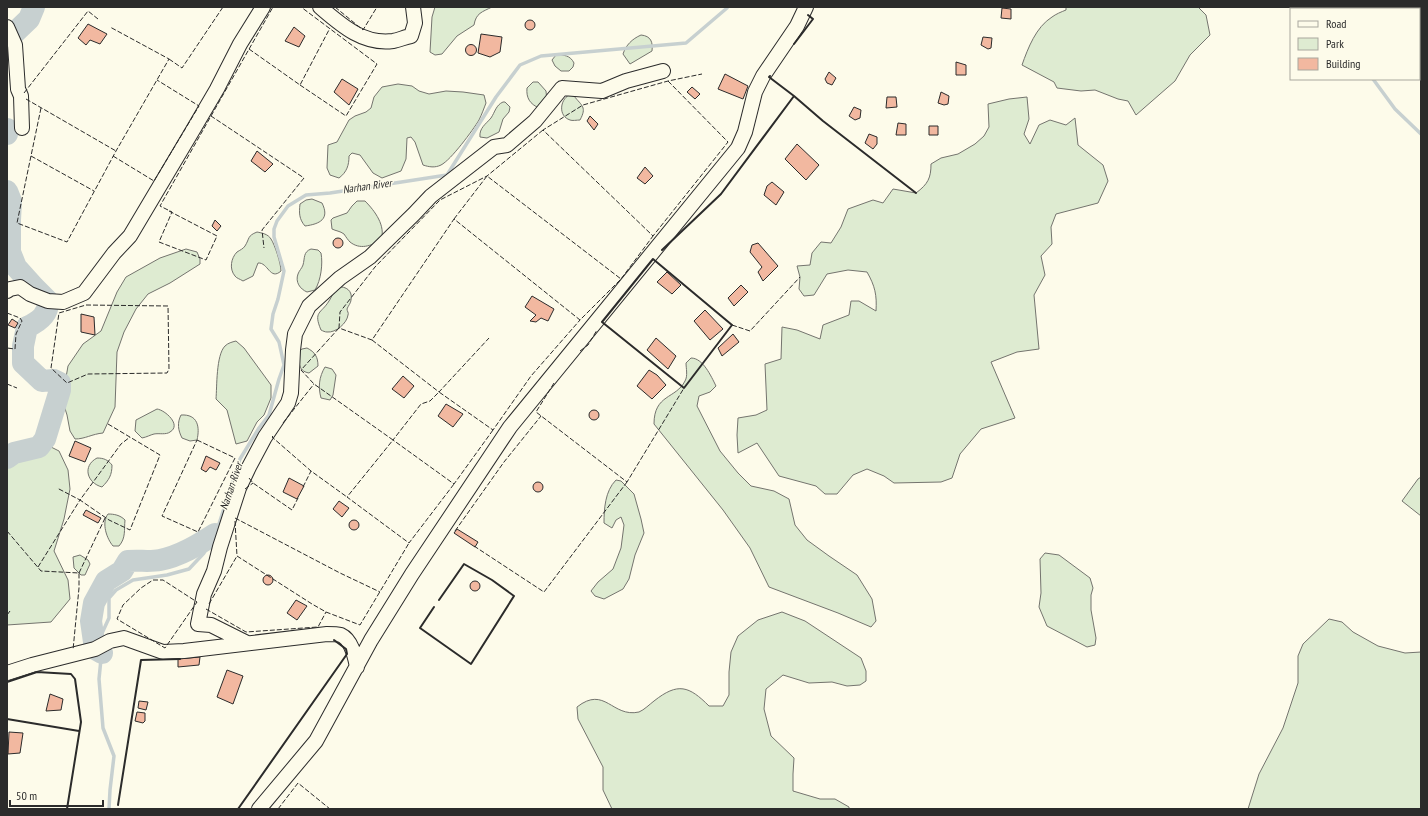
<svg xmlns="http://www.w3.org/2000/svg" width="1428" height="816" viewBox="0 0 1428 816" font-family="'PT Sans Narrow',sans-serif">
	<style>
		.green { fill: #deebd1; stroke: #74746e }
		.lines { fill: none; stroke-linecap: round; stroke-linejoin: round }
		.stream { stroke: #c7d0d0; stroke-width: 3.5 }
		.river { stroke: #c7d0d0; stroke-width: 22 }
		.building { fill: #f2b8a0; stroke: #2b2b2b }
		.minor-casing { stroke: #2b2b2b; stroke-width: 16 }
		.minor { stroke: #fdfbea; stroke-width: 14 }
		.fence { stroke: #2b2b2b; stroke-width: 1; stroke-dasharray: 5 2; stroke-linecap: butt }
		.wall { stroke: #2b2b2b; stroke-width: 2 }
		.labels { text-anchor: middle; dominant-baseline: central; stroke-width: 3; stroke-linejoin: round; paint-order: stroke }
		.water-label { font-size: 11px; font-style: italic; fill: #2b2b2b; stroke: #fdfbea }
	</style>
	<rect width="100%" height="100%" fill="#fdfbea"/>
	<!-- green -->
	<path class="green" d="M 435,7 L 492,7 C 482,12 476,13 474,25 L 457,36 L 442,54 L 435,55 L 430,52 L 432,17 Z
		M 1066,7 L 1198,7 L 1206,15 L 1210,35 L 1190,55 L 1175,81 L 1136,115 L 1128,101 L 1118,99 L 1095,90 L 1081,91 L 1057,88 L 1054,82 L 1022,65 C 1028,48 1036,27 1052,17 C 1056,14 1061,12 1066,10 Z
		M 641,35 C 651,36 653,42 652,51 L 630,64 L 623,54 C 626,45 632,39 641,35 Z
		M 556,55 C 564,55 570,55 574,63 L 573,67 L 569,71 L 561,71 L 555,66 L 552,60 Z
		M 533,82 L 538,82 L 546,91 L 547,102 L 539,108 C 530,104 526,98 527,88 Z
		M 398,84 L 412,86 L 419,91 L 429,94 L 446,91 L 463,92 L 484,95 L 486,103 C 484,108 482,114 479,120 C 473,130 451,160 441,165 C 435,168 429,167 423,165 L 415,142 L 411,137 L 407,138 L 406,159 L 401,171 L 382,178 L 373,173 L 360,155 L 352,153 L 349,156 C 349,165 347,172 339,178 L 330,175 L 327,168 L 328,145 L 337,142 L 349,120 L 355,116 L 366,112 L 371,108 L 374,97 L 382,87 Z
		M 569,95 L 574,96 C 582,106 587,107 580,120 C 577,120 572,121 570,120 C 558,116 560,100 569,95 Z
		M 1027,97 L 1029,119 L 1024,134 L 1030,144 L 1039,125 L 1050,120 L 1066,125 L 1075,118 L 1078,145 L 1103,165 L 1108,181 L 1098,203 L 1056,214 L 1051,227 L 1052,244 L 1041,256 L 1045,275 L 1034,295 L 1039,349 L 1017,352 L 991,362 L 1015,418 L 981,429 L 960,454 L 952,478 L 941,482 L 894,483 L 884,476 L 867,469 L 853,475 L 837,494 L 825,494 L 816,486 L 779,476 L 757,443 L 738,453 L 737,435 L 738,418 L 756,415 L 767,410 L 765,364 L 781,359 L 782,327 L 797,330 L 820,339 L 823,325 L 849,315 L 851,301 L 859,301 L 876,311 C 877,295 875,286 867,272 L 848,270 L 827,274 L 814,295 L 804,296 L 799,289 L 800,277 L 797,266 L 810,265 L 812,253 L 821,242 L 831,243 L 841,227 L 848,209 L 873,200 L 883,203 L 893,189 L 916,193 C 928,184 931,178 931,164 L 941,158 L 958,154 L 975,144 L 984,136 L 989,127 L 988,104 L 1009,99 Z
		M 503,102 L 505,102 L 510,107 L 509,112 L 503,119 L 499,132 L 487,138 L 480,137 C 479,128 486,124 491,118 C 495,112 496,105 503,102 Z
		M 312,199 L 322,203 C 330,219 320,224 305,226 C 299,219 299,213 300,204 L 306,200 Z
		M 357,201 L 365,201 C 375,211 386,226 381,240 C 371,246 360,250 350,242 C 348,240 346,237 344,234 C 340,231 336,231 332,229 L 331,220 L 333,218 L 347,213 L 352,206 Z
		M 257,232 C 262,233 268,234 271,239 C 275,245 281,264 281,271 C 270,281 268,262 258,263 L 253,276 L 243,281 C 240,279 236,278 235,276 C 229,269 231,258 237,252 C 240,250 243,249 245,246 C 250,238 247,236 257,232 Z
		M 186,249 L 197,252 L 200,259 L 200,264 L 170,283 L 148,294 L 136,309 L 124,332 L 117,352 L 115,407 L 103,433 C 92,434 85,439 75,439 L 70,431 L 67,415 L 63,402 L 64,389 L 68,366 L 83,344 L 101,331 L 117,292 L 126,277 L 160,258 Z
		M 311,249 L 318,250 L 321,253 C 323,264 321,280 315,290 L 307,292 C 300,289 295,282 298,274 C 299,271 302,268 303,265 C 305,258 303,252 311,249 Z
		M 338,287 C 346,286 353,291 351,300 C 351,303 348,306 347,309 C 347,311 349,313 348,315 C 347,323 336,333 327,332 C 325,332 323,331 321,330 C 313,311 321,314 329,301 C 333,295 332,293 338,287 Z
		M 236,341 L 244,348 L 271,385 L 271,398 L 264,415 L 257,422 L 247,441 L 236,444 L 227,410 L 216,399 C 217,387 216,355 225,346 C 228,343 232,342 236,341 Z
		M 307,348 C 315,352 318,357 318,366 L 309,373 C 297,371 299,360 299,351 L 302,349 Z
		M 691,358 C 703,358 711,376 716,386 L 710,392 L 699,396 L 697,406 L 720,451 L 738,473 L 751,486 L 774,491 L 789,499 L 795,525 L 807,540 L 829,556 L 857,575 L 872,599 L 876,621 L 871,627 L 838,613 L 769,587 L 750,548 L 723,510 L 654,424 C 654,394 676,399 685,381 C 688,376 686,368 686,363 Z
		M 325,367 L 332,369 L 336,375 L 333,395 L 330,400 L 321,398 C 318,387 319,377 325,367 Z
		M 157,409 C 165,410 182,425 170,432 C 166,435 159,433 154,434 C 150,435 147,437 142,438 L 135,431 L 136,420 Z
		M 181,415 C 198,414 200,427 197,440 L 190,441 L 182,438 C 178,430 177,423 181,415 Z
		M 49,446 L 59,451 L 68,470 L 70,489 L 64,519 L 54,551 L 68,580 L 70,599 L 51,622 L 7,625 L 7,467 Z
		M 97,458 C 104,458 108,460 112,465 C 112,475 109,480 102,487 C 87,483 82,466 97,458 Z
		M 1421,477 L 1421,516 L 1402,501 L 1418,479 Z
		M 616,480 L 621,481 L 634,494 L 641,519 L 644,533 L 635,555 L 629,579 L 623,589 L 604,599 L 595,596 L 591,591 L 598,582 L 613,569 L 621,548 L 624,525 L 621,517 L 616,520 L 612,528 L 604,523 C 604,509 605,491 616,480 Z
		M 108,514 C 114,514 120,515 125,520 C 124,530 126,538 119,546 L 113,546 C 107,539 101,523 108,514 Z
		M 1045,553 L 1059,555 L 1090,578 L 1093,588 L 1091,595 L 1091,610 L 1096,638 L 1095,645 L 1087,647 L 1047,626 L 1039,607 L 1041,593 L 1040,559 Z
		M 80,555 L 88,560 L 90,564 L 85,575 L 81,575 L 74,568 L 73,557 Z
		M 782,612 L 805,621 L 861,658 L 866,671 L 866,681 L 860,685 L 847,686 L 832,682 L 809,683 L 783,675 L 766,689 L 764,709 L 771,736 L 794,758 L 793,774 L 793,791 L 820,799 L 835,799 L 849,807 L 849,809 L 612,809 L 603,790 L 603,767 L 578,719 L 577,707 C 605,685 612,718 639,712 C 644,710 650,704 654,701 C 678,682 689,686 709,706 L 723,706 L 729,695 L 729,672 L 731,652 L 738,636 L 758,620 Z
		M 1329,619 L 1342,622 L 1353,632 L 1378,646 L 1405,653 L 1421,652 L 1421,809 L 1248,809 L 1259,774 L 1283,728 L 1298,683 L 1298,656 L 1303,644 Z"/>
	<g class="lines">
		<!-- stream -->
		<path class="stream" d="M 1322,7 L 1323,9
			M 1373,79 L 1395,109 L 1421,134
			M 98,642 L 109,618 L 109,598 L 116,590 L 133,580 L 167,575 L 189,569 L 204,553 L 217,530 L 240,459 L 259,428 L 269,415 L 279,379 L 284,365 L 279,342 L 271,329 L 273,314 L 278,299 L 284,271 L 274,237 L 274,229 L 277,221 L 288,206 L 306,195 L 330,193 L 447,175 L 496,97 L 520,65 L 541,56 L 686,43 L 727,8
			M 102,649 L 99,679 L 103,728 L 114,756 L 110,790 L 109,809"/>
		<!-- river -->
		<path class="river" d="M 7,40 L 29,19 L 34,7
			M 7,129 L 7,134
			M 7,191 L 11,201 L 10,220 L 10,252 L 16,267 L 34,287 L 48,301 C 49,315 38,322 27,327 L 23,346 L 23,363 L 42,381 L 54,380 L 60,383 L 60,390 L 45,439 L 39,447 L 14,453 L 7,458
			M 102,653 L 95,649 L 91,621 L 94,603 L 106,581 L 122,571 L 128,561 C 139,560 150,562 160,560 C 180,556 198,545 215,534"/>
	</g>
	<!-- building -->
	<path class="building" d="M 1002,8 L 1011,9 L 1011,19 L 1001,18 Z
		M525 25a5 5 0 1 1 10 0a5 5 0 1 1-10 0Z
		M 88,24 L 107,34 L 100,44 L 90,40 L 86,45 L 78,38 Z
		M 294,27 L 305,36 L 299,47 L 285,41 Z
		M 481,34 L 502,37 L 500,52 L 490,57 L 478,53 Z
		M 983,37 L 992,38 L 991,48 L 988,49 L 981,45 Z
		M465.5 50a5.5 5.5 0 1 1 11 0a5.5 5.5 0 1 1-11 0Z
		M 956,62 L 966,65 L 966,75 L 956,75 Z
		M 829,72 L 836,78 L 832,85 L 827,83 L 825,79 Z
		M 725,74 L 748,86 L 743,99 L 718,89 Z
		M 342,79 L 358,89 L 349,105 L 334,92 Z
		M 692,87 L 700,94 L 695,99 L 687,92 Z
		M 941,92 L 949,96 L 948,104 L 944,105 L 938,103 Z
		M 887,97 L 896,97 L 897,107 L 886,108 Z
		M 854,107 L 861,110 L 860,118 L 855,120 L 849,116 Z
		M 590,116 L 598,124 L 594,130 L 587,121 Z
		M 898,123 L 906,124 L 906,135 L 896,135 Z
		M 929,126 L 938,126 L 938,135 L 929,135 Z
		M 869,134 L 877,137 L 877,144 L 873,149 L 865,143 Z
		M 797,144 L 819,165 L 806,180 L 785,159 Z
		M 257,151 L 273,164 L 265,172 L 251,161 Z
		M 645,167 L 653,176 L 645,184 L 637,178 Z
		M 772,182 L 784,192 L 776,205 L 764,195 L 767,186 Z
		M 215,220 L 221,226 L 217,231 L 212,226 Z
		M333 243a5 5 0 1 1 10 0a5 5 0 1 1-10 0Z
		M 758,243 L 778,266 L 763,281 L 758,272 L 762,267 L 750,252 L 752,245 Z
		M 667,272 L 681,285 L 672,294 L 657,282 Z
		M 741,285 L 748,292 L 734,306 L 728,298 Z
		M 532,296 L 554,309 L 548,321 L 541,318 L 536,322 L 530,321 L 536,315 L 525,307 Z
		M 705,310 L 723,329 L 710,340 L 694,321 Z
		M 81,314 L 94,317 L 95,335 L 81,332 Z
		M 12,319 L 18,323 L 15,328 L 8,325 Z
		M 733,334 L 739,342 L 722,356 L 718,348 Z
		M 656,338 L 676,356 L 668,369 L 647,350 Z
		M 649,370 L 657,375 L 666,385 L 652,399 L 637,386 Z
		M 403,376 L 414,386 L 404,398 L 392,389 Z
		M 446,404 L 463,414 L 453,427 L 438,416 Z
		M589 415a5 5 0 1 1 10 0a5 5 0 1 1-10 0Z
		M 75,441 L 91,448 L 85,462 L 69,456 Z
		M 206,456 L 220,463 L 216,470 L 210,467 L 206,472 L 201,469 Z
		M 289,478 L 304,486 L 297,499 L 283,492 Z
		M533 487a5 5 0 1 1 10 0a5 5 0 1 1-10 0Z
		M 339,501 L 349,508 L 342,517 L 333,509 Z
		M 86,510 L 101,518 L 98,523 L 83,515 Z
		M349 525a5 5 0 1 1 10 0a5 5 0 1 1-10 0Z
		M 457,529 L 478,542 L 475,547 L 454,533 Z
		M263 580a5 5 0 1 1 10 0a5 5 0 1 1-10 0Z
		M470 586a5 5 0 1 1 10 0a5 5 0 1 1-10 0Z
		M 296,600 L 307,606 L 297,620 L 287,613 Z
		M 200,657 L 199,665 L 178,667 L 178,659 Z
		M 227,670 L 243,676 L 233,704 L 217,697 Z
		M 50,694 L 63,699 L 61,710 L 46,711 Z
		M 139,701 L 148,702 L 146,710 L 138,708 Z
		M 137,712 L 145,713 L 145,721 L 143,723 L 135,721 Z
		M 9,732 L 23,733 L 20,753 L 8,754 Z"/>
	<g class="lines">
		<!-- minor casing -->
		<g class="minor-casing">
			<path id="minor" d="M 320,7 C 341,25 363,45 393,41 C 399,40 405,37 411,36 L 415,23 L 413,7
				M 7,27 L 15,45 L 18,89 L 21,96 L 22,128
				M 7,291 L 10,289 L 20,287 L 30,294 L 48,301 L 63,302 L 84,293 L 114,253 L 130,236 L 193,130 L 217,89 L 240,44 L 263,7
				M 247,643 L 211,625 L 198,624 L 204,594 L 214,571 L 220,547 L 239,488 L 249,467 L 265,437 L 288,403 L 291,393 L 293,350 L 295,334 L 309,306 L 340,278 L 370,257 L 414,214 L 431,196 L 494,147 L 507,145 L 535,121 L 562,88 L 602,91 L 626,81 L 663,71
				M 7,673 L 32,665 L 95,649 L 110,641 L 124,638 L 163,652 L 184,651 L 327,634 C 331,634 337,634 341,635 C 352,640 355,657 357,667
				M 259,809 L 316,741 L 371,640 L 412,574 L 510,427 L 738,148 L 745,132 L 755,92 L 763,76 L 797,26 L 806,7"/>
		</g>
		<!-- minor -->
		<use href="#minor" class="minor"/>
		<!-- fence -->
		<path class="fence" d="M 335,7 L 363,30 L 377,7
			M 249,49 L 300,85 L 330,28
			M 169,59 L 182,68 L 223,7
			M 668,81 L 728,142 L 653,236 L 543,130 L 583,105 L 668,81 L 702,74
			M 300,85 L 346,116 L 377,64 L 301,7
			M 24,93 L 88,11 L 98,19
			M 26,99 L 116,151
			M 41,108 L 17,223 L 67,242 L 116,151 L 169,59 L 110,27
			M 211,116 L 273,7
			M 543,130 L 487,176 L 440,200 L 375,267 L 340,312 L 339,328 L 372,340 L 454,219 L 580,320 L 621,279 L 653,236
			M 31,156 L 94,191
			M 113,156 L 154,181 L 199,106 L 157,80
			M 169,211 L 217,236 L 206,260 L 159,242 L 172,212 L 160,206 L 211,116 L 304,178 L 262,230 L 264,248
			M 454,219 L 487,176 L 621,279
			M 86,305 L 168,306 L 169,369 L 167,373 L 88,374 L 67,383 L 51,368 L 59,313 Z
			M 7,313 L 20,318 L 22,321 L 16,334 L 15,349 L 7,348
			M 732,325 L 750,331 L 800,277
			M 339,328 L 301,370 L 314,384 L 393,440 L 347,497 L 409,543 L 454,484
			M 372,340 L 439,392 L 489,338
			M 580,351 L 588,345 L 597,330
			M 554,383 L 536,412 L 627,482 L 684,388
			M 7,384 L 17,388
			M 283,423 L 314,384
			M 108,424 L 160,455 L 130,530 L 109,520 L 80,500 L 121,444 L 130,437
			M 493,430 L 454,484 L 393,440 L 421,404 L 430,401 L 439,392 L 493,430 L 531,376 L 580,320
			M 273,436 L 272,437 L 311,471 L 347,497
			M 197,440 L 235,458 L 198,532 L 162,516 Z
			M 249,478 L 253,483 L 292,510 L 298,498
			M 303,487 L 311,471
			M 245,489 L 253,483
			M 235,518 L 340,573 L 380,592
			M 235,521 L 237,556 L 312,604 L 326,612 L 360,625 L 409,543
			M 7,531 L 41,571 L 79,573 L 79,588 L 73,650
			M 455,531 L 504,462 L 541,416
			M 474,546 L 544,592 L 627,482
			M 38,567 L 80,500 L 57,488
			M 79,573 L 106,516
			M 153,580 L 163,580 L 197,602 L 165,648 L 117,619 L 123,605 L 141,588 Z
			M 209,604 L 237,556
			M 206,609 L 246,632 L 318,627 L 326,612
			M 7,615 L 10,611
			M 278,809 L 298,783 L 330,809"/>
		<!-- wall -->
		<path class="wall" d="M 794,44 L 813,19 L 808,15
			M 794,96 L 823,121 L 916,193
			M 662,250 L 721,194 L 794,96 L 769,77 L 770,76
			M 653,259 L 732,325 L 684,388 L 602,322 Z
			M 434,607 L 420,628 L 471,664 L 514,596 L 492,580 L 464,564 L 439,600
			M 7,682 L 37,672 L 71,674 L 75,679 L 81,722 L 67,809
			M 7,719 L 79,731
			M 118,805 L 141,660 L 180,659
			M 238,809 L 347,654 L 346,649 L 334,640"/>
	</g>
	<g class="labels">
		<!-- water labels -->
		<g class="water-label">
			<text transform="translate(367 186) rotate(-8)">Narhan River</text>
			<text transform="translate(231 486) rotate(-71)">Narhan River</text>
		</g>
	</g>
	<!-- border -->
	<rect width="1428" height="816" fill="none" stroke="#2b2b2b" stroke-width="16"/>
	<!-- legend -->
	<rect x="1290" y="8" width="130" height="72" fill="#fdfbea" stroke="#a9a89e"/>
	<rect x="1298" y="21" width="20" height="6" fill="#fdfbea" stroke="#a9a89e"/>
	<text x="1326" y="28" font-size="12" fill="#2b2b2b">Road</text>
	<rect x="1298" y="38" width="20" height="12" fill="#deebd1" stroke="#a9a89e"/>
	<text x="1326" y="48" font-size="12" fill="#2b2b2b">Park</text>
	<rect x="1298" y="58" width="20" height="12" fill="#f2b8a0" stroke="#a9a89e"/>
	<text x="1326" y="68" font-size="12" fill="#2b2b2b">Building</text>
	<!-- scale -->
	<path d="M10 800v6h93v-6" fill="none" stroke="#2b2b2b" stroke-width="2"/>
	<text x="16" y="800" font-size="12" fill="#2b2b2b" stroke="#fdfbea" stroke-width="3" paint-order="stroke">50 m</text>
</svg>
